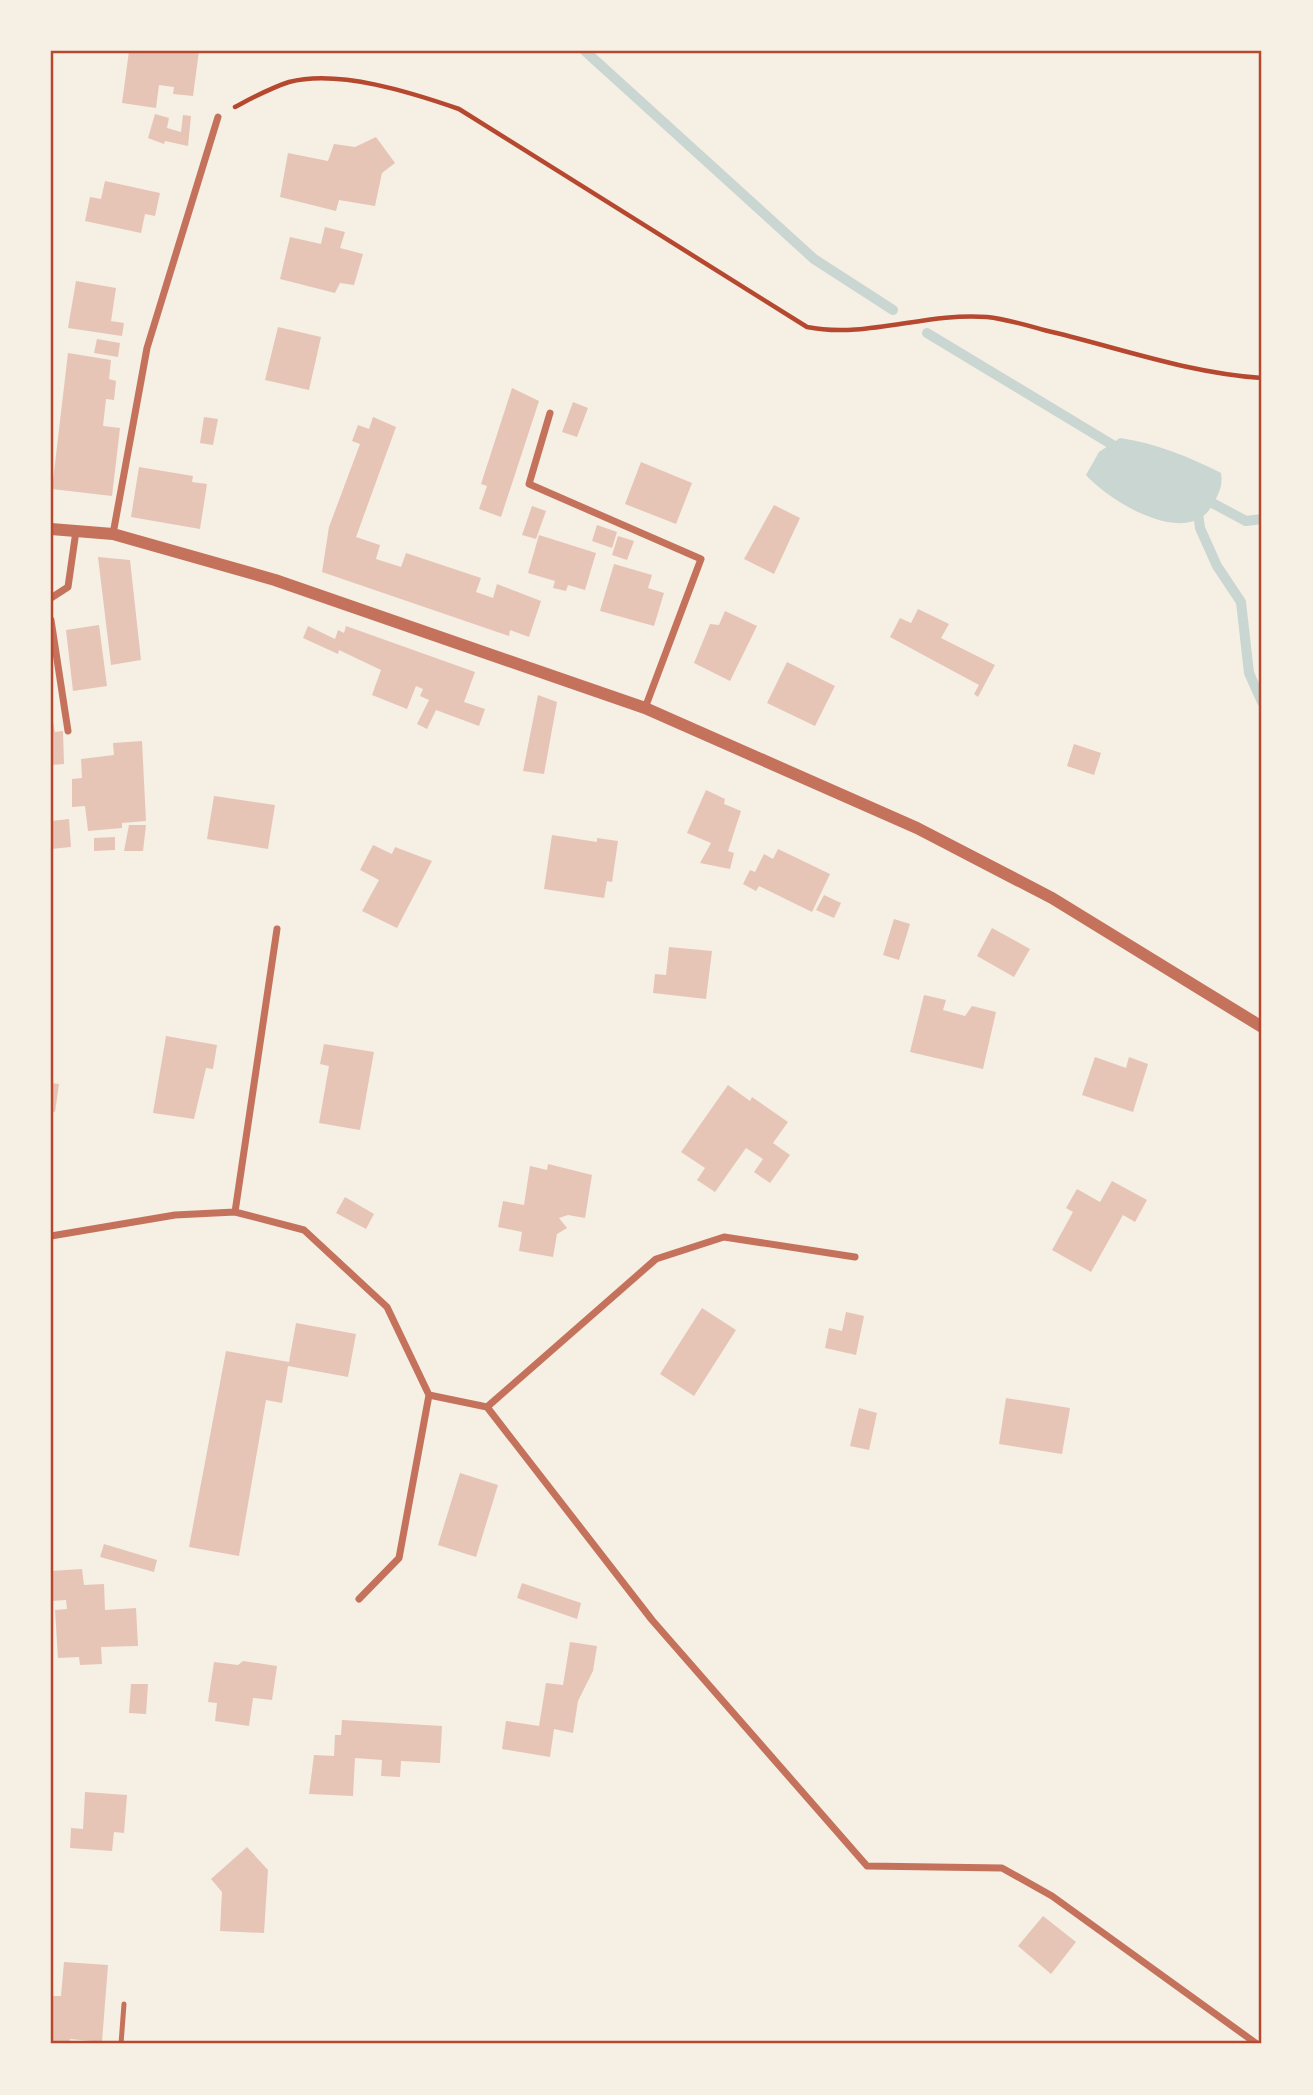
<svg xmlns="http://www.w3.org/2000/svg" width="1313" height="2095" viewBox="0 0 1313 2095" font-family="'PT Sans Narrow',sans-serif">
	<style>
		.water { fill: #c9d6d2 }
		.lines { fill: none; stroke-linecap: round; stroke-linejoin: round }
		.stream { stroke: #c9d6d2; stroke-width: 10 }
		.building { fill: #e6c5b7 }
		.path { stroke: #b5482f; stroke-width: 4.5 }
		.service { stroke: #c5725c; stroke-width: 5 }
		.minor { stroke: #c5725c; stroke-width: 7 }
		.tertiary { stroke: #c5725c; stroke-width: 12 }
		.neatline { fill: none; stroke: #b5482f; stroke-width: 2.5 }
	</style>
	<rect width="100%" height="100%" fill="#f6efe4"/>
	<!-- water -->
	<path class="water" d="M 1120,438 C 1158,444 1187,456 1221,473 C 1223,486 1219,493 1213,504 C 1189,550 1110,502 1086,475 L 1099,452 Z"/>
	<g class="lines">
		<!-- stream -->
		<path class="stream" d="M 585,51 L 814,259 L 893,310
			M 927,333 L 1121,450
			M 1201,497 L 1246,521 L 1262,519
			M 1197,505 L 1200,528 L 1217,566 L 1241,602 L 1249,673 L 1262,702"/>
	</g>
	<!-- building -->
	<path class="building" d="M 129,51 L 199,51 L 193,96 L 173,94 L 174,87 L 159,85 L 156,108 L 122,103 Z
		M 155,114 L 169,118 L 167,128 L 181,132 L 183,115 L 191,116 L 188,146 L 165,141 L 164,144 L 148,138 Z
		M 376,137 L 395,163 L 382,173 L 375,206 L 339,200 L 336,211 L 280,197 L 288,153 L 328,161 L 334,144 L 355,147 Z
		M 105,181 L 160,193 L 155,216 L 145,214 L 141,233 L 85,221 L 90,197 L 101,199 Z
		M 325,227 L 345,232 L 340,248 L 363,254 L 354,285 L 340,283 L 335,293 L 280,279 L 290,237 L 321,244 Z
		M 76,281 L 116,288 L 111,321 L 124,323 L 122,336 L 68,328 Z
		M 278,327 L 321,337 L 309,390 L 265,380 Z
		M 97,339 L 120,343 L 118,357 L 94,353 Z
		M 68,353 L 111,360 L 109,379 L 116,381 L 114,400 L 106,399 L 103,426 L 120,428 L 112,496 L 52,489 Z
		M 512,388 L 539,401 L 501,517 L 479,509 L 487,486 L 481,484 Z
		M 573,402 L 588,408 L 577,437 L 562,432 Z
		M 204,417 L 218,419 L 213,445 L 200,443 Z
		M 373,417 L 396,427 L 356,537 L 380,545 L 376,559 L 401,567 L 406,553 L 481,578 L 476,592 L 493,598 L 497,584 L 541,601 L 529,637 L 510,630 L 509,636 L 322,572 L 329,527 L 360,444 L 352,441 L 358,425 L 369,429 Z
		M 641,462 L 692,483 L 676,524 L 625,504 Z
		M 139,467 L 193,476 L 192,482 L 207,484 L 200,529 L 131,517 Z
		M 774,505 L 800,518 L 774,574 L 744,559 Z
		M 532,506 L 546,511 L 536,539 L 522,535 Z
		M 597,525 L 617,532 L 612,548 L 592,541 Z
		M 539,535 L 596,553 L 585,590 L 568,585 L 566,591 L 553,588 L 555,581 L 528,573 Z
		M 618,536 L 634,541 L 627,560 L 612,555 Z
		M 98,557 L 130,560 L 141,660 L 111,665 Z
		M 614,564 L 652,575 L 648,588 L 664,593 L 654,626 L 600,611 Z
		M 918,609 L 949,624 L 941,638 L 995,665 L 978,697 L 974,694 L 979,685 L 890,637 L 900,618 L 911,623 Z
		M 725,611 L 757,626 L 730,681 L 694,663 L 710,624 L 719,625 Z
		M 99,625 L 107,686 L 73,691 L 66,630 Z
		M 308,626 L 335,639 L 338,630 L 344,633 L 346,626 L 475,672 L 464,702 L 485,709 L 479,726 L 436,710 L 427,729 L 417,724 L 429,700 L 420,696 L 423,689 L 416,686 L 407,709 L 372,695 L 381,670 L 339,650 L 338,654 L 303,638 Z
		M 787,662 L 835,686 L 815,726 L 767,703 Z
		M 538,695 L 557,702 L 544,774 L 523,771 Z
		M 51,710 L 55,732 L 63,731 L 64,764 L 51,765 Z
		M 142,741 L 146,821 L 122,823 L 122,828 L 88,831 L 85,806 L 72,807 L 72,779 L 82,778 L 81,759 L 114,755 L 113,743 Z
		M 1074,744 L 1101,753 L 1094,775 L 1067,766 Z
		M 706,790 L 725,799 L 724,804 L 741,811 L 728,851 L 734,853 L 730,869 L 700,863 L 711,843 L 687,833 Z
		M 214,796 L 275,805 L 268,849 L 207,839 Z
		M 69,819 L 71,847 L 51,849 L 51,821 Z
		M 129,825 L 146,825 L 143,851 L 124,851 Z
		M 552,835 L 597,842 L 597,838 L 618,841 L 612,882 L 607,881 L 604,898 L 544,889 Z
		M 115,837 L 115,850 L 94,851 L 94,838 Z
		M 373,845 L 392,854 L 395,847 L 432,861 L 397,928 L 362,911 L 379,880 L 360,870 Z
		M 778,849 L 830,874 L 812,912 L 759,886 L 756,891 L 743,884 L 750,870 L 755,872 L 764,854 L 773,859 Z
		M 824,895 L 841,903 L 834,918 L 816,910 Z
		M 894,919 L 910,924 L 899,960 L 883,955 Z
		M 992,928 L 1030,949 L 1014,977 L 977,956 Z
		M 669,947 L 712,951 L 706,999 L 653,993 L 655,974 L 666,975 Z
		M 924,995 L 946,1000 L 943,1010 L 965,1016 L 972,1006 L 996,1012 L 983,1069 L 910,1052 Z
		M 166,1036 L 217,1045 L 213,1069 L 206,1068 L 194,1119 L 153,1113 Z
		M 324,1044 L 374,1052 L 360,1130 L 319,1123 L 329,1066 L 320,1064 Z
		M 1095,1057 L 1126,1068 L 1129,1057 L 1148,1064 L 1133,1112 L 1082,1095 Z
		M 51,1083 L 59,1084 L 55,1112 L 51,1111 Z
		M 728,1085 L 750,1101 L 752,1097 L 788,1122 L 773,1143 L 790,1155 L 770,1183 L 754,1172 L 763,1159 L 746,1148 L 715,1192 L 697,1180 L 705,1168 L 681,1152 Z
		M 548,1164 L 592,1175 L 585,1218 L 568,1215 L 559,1218 L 567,1228 L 557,1234 L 553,1257 L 519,1251 L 522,1232 L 498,1227 L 503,1201 L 524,1205 L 530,1166 L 547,1170 Z
		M 1112,1181 L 1147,1200 L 1135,1222 L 1123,1215 L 1091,1272 L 1052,1250 L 1073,1212 L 1066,1208 L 1077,1189 L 1100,1202 Z
		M 345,1197 L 374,1214 L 366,1229 L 336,1213 Z
		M 702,1308 L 736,1330 L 694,1396 L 660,1374 Z
		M 846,1312 L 864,1316 L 856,1355 L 825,1348 L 829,1328 L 842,1331 Z
		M 296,1323 L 356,1334 L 348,1377 L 288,1366 L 282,1403 L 266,1400 L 239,1556 L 189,1547 L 226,1351 L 289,1362 Z
		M 1006,1398 L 1070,1408 L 1062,1454 L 999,1444 Z
		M 859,1408 L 877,1413 L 869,1450 L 850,1446 Z
		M 460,1473 L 498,1485 L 476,1557 L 438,1545 Z
		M 104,1544 L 157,1560 L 154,1572 L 100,1557 Z
		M 82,1569 L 84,1585 L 104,1584 L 105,1610 L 136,1608 L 138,1646 L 101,1647 L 102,1664 L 80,1665 L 79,1657 L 58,1658 L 55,1610 L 67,1609 L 66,1600 L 51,1601 L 51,1571 Z
		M 522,1583 L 581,1603 L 577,1619 L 517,1598 Z
		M 570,1642 L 597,1646 L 593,1671 L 578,1701 L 573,1733 L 554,1729 L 550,1757 L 502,1749 L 506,1721 L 539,1726 L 546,1683 L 563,1685 Z
		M 243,1661 L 277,1666 L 272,1700 L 253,1698 L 249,1726 L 215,1721 L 217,1703 L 208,1702 L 214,1662 L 238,1665 Z
		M 131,1684 L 148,1684 L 146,1714 L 129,1713 Z
		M 342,1720 L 442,1726 L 440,1763 L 401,1761 L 400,1777 L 381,1776 L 382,1760 L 355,1758 L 353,1796 L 309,1794 L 314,1755 L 334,1756 L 335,1735 L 341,1735 Z
		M 85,1792 L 127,1795 L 124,1833 L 114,1832 L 112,1851 L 70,1848 L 71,1828 L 83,1829 Z
		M 247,1847 L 268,1870 L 264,1933 L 220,1931 L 222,1892 L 211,1879 Z
		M 1043,1916 L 1076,1942 L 1051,1974 L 1018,1946 Z
		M 64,1962 L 108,1965 L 102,2042 L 70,2039 L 69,2044 L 51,2044 L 51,1996 L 61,1996 Z"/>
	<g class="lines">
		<!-- path -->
		<path class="path" d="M 235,107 C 252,98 270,88 289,82 C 339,69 413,93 459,109 L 807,327 C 866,339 926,312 987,317 C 1006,319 1026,325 1044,330 C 1117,347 1187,373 1262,378"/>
		<!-- service -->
		<path class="service" d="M 121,2044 L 124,2004"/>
		<!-- minor -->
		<path class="minor" d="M 550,413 L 529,484 L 701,559 L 645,708
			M 113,534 L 147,348 L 218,117
			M 51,598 L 68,587 L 76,531
			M 51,620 L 68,731
			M 235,1212 L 277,929
			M 51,1236 L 175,1215 L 235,1212 L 304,1230 L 387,1307 L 429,1395 L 399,1558 L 359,1599
			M 429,1395 L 487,1407 L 656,1259 L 724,1237 L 855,1257
			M 487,1407 L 652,1620 L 867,1866 L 1002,1868 L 1052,1896 L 1257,2044"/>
		<!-- tertiary -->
		<path class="tertiary" d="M 51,529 L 113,534 L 275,580 L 645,708 L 917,828 L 1052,898 L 1262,1027"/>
	</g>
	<!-- border -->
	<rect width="1313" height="2095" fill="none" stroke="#f6efe4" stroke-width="105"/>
	<rect x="52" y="52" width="1208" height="1990" class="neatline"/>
</svg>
